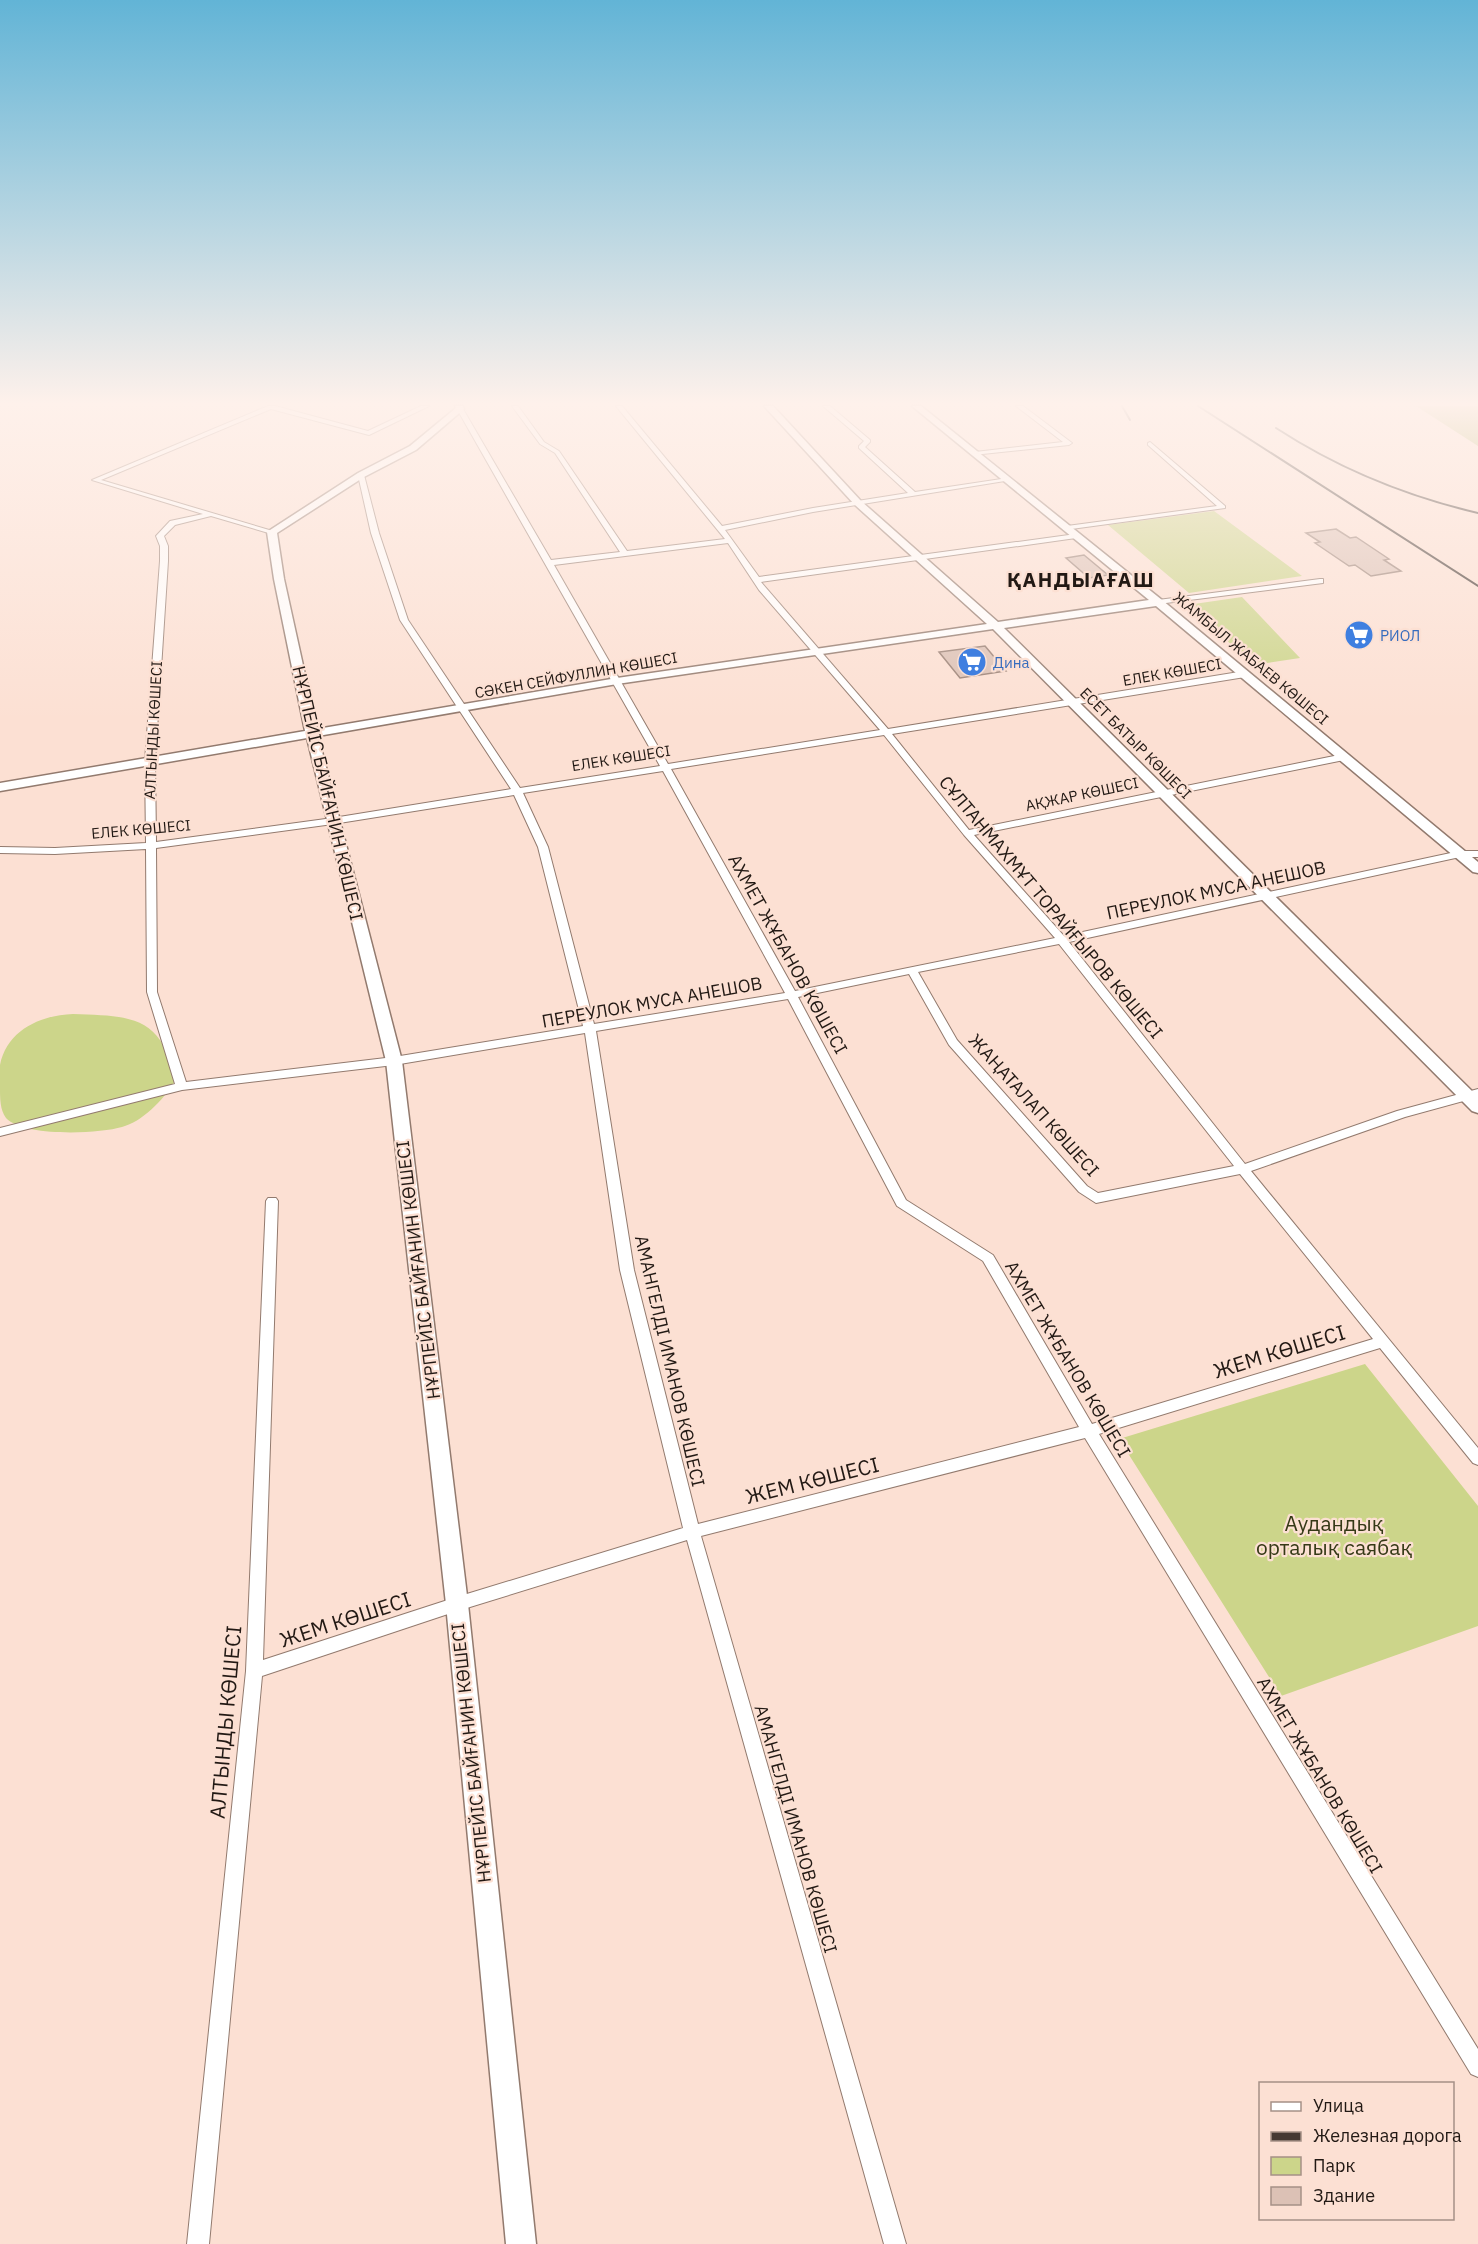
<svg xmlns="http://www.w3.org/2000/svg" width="1478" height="2244" viewBox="0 0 1478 2244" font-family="'IBM Plex Sans',sans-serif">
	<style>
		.green { fill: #ccd58a }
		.forest { fill: #aab261 }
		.building { fill: #dcc1b5; stroke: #9a8175; stroke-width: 1.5 }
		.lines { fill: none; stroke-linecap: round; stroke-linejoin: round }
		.street-casing { stroke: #927a6e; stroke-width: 2 }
		.secondary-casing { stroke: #927a6e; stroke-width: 3 }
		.street { fill: #fff; fill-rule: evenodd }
		.secondary { fill: #fff; fill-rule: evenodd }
		.rail { stroke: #453933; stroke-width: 2 }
		.labels { text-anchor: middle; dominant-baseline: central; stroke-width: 4.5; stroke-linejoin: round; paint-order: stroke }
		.far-shop-label { font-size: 15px; fill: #366cbe; stroke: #fce0d3; text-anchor: start }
		.far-street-label { font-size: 15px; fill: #221914; stroke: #fce0d3 }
		.street-label { font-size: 18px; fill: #221914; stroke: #fce0d3 }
		.far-district-label { font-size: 20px; font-weight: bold; letter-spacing: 1.5px; fill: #221914; stroke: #fce0d3 }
		.near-street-label { font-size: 21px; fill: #221914; stroke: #fce0d3 }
		.near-park-label { font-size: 21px; fill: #353916; stroke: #fce0d3 }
	</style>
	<rect width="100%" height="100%" fill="#fce0d3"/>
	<!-- green -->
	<path class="green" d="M 1214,511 L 1302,576 L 1189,593 L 1108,525 Z
		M 1242,597 L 1300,658 L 1254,665 L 1187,605 Z
		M 73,1014 C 130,1016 165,1015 174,1083 C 163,1100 142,1122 122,1127 C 98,1134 24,1137 6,1118 C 0,1110 0,1098 0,1088 C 0,1081 0,1072 0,1065 C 7,1030 41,1015 73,1014 Z
		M 1365,1364 L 1478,1506 L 1478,1626 L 1281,1696 L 1119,1439 Z"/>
	<!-- forest -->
	<path class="forest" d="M 1416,406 L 1478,406 L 1478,446 Z"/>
	<!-- building -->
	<path class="building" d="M 1336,529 L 1350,538 L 1356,537 L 1389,559 L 1384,560 L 1401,571 L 1371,576 L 1355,565 L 1349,566 L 1315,543 L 1320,542 L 1306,533 Z
		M 1084,555 L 1108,575 L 1089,578 L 1066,558 Z
		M 985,646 L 1006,671 L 960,678 L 939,652 Z"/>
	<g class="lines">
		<!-- street casing -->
		<g class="street-casing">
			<path id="street" d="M 268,406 L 275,406 L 368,431 L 421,406 L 429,406 L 369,435 L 271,409 L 101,480 L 276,532 L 272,534 L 211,516 L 175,525 L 164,536 L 168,546 L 168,561 L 155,761 L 156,842 L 333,818 L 511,789 L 400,620 L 371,533 L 358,475 L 361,473 L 364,475 L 379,533 L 408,620 L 520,788 L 660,766 L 457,409 L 460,407 L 463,409 L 551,560 L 620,552 L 555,453 L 540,444 L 512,406 L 518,406 L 544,442 L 559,451 L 627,551 L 725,539 L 616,406 L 622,406 L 722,526 L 813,508 L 908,493 L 859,448 L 859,446 L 864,441 L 823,406 L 830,406 L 870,440 L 870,442 L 865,447 L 915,492 L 1008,478 L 1011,480 L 813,512 L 725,530 L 759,577 L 1076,534 L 1080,536 L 1076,538 L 761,582 L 888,729 L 1245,671 L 1249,674 L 1245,677 L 892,734 L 969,830 L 1344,754 L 1349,757 L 1344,760 L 974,835 L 1064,936 L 1460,851 L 1478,851 L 1478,857 L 1460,857 L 1069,942 L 1245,1164 L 1397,1111 L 1478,1089 L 1478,1097 L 1405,1117 L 1251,1171 L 1478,1448 L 1478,1465 L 1473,1463 L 1380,1348 L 1099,1434 L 1478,2049 L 1478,2077 L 1471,2074 L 1085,1438 L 701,1536 L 906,2244 L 884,2244 L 687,1540 L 457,1611 L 262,1676 L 209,2244 L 187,2244 L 246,1671 L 266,1201 L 268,1198 L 276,1198 L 278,1201 L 263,1660 L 457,1597 L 683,1528 L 620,1270 L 585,1033 L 394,1065 L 182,1090 L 0,1136 L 0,1128 L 175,1084 L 147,992 L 146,849 L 55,854 L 0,853 L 0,847 L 55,848 L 146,843 L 145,761 L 160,561 L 160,546 L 156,536 L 170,521 L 203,514 L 92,480 ZM 728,543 L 759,590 L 880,730 L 668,764 L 554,565 ZM 884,735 L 964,835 L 1055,938 L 795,991 L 671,769 ZM 663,771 L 785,993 L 594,1024 L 548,847 L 523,793 ZM 514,795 L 538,847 L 583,1026 L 394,1057 L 186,1082 L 157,992 L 156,848 L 333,824 ZM 1059,944 L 1234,1166 L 1098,1193 L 1087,1186 L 957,1040 L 918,972 ZM 909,974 L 949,1045 L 1079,1192 L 1096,1203 L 1240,1174 L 1373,1339 L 1092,1424 L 993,1255 L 906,1200 L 798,997 ZM 788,999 L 897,1206 L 983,1261 L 1079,1427 L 698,1524 L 634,1270 L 596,1031 Z
				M 1016,406 L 1023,406 L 1072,443 L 1069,445 L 973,455 L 973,453 L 975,452 L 1063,442 Z
				M 1150,442 L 1225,506 L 1225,508 L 1064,530 L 1063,528 L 1067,526 L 1217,506 L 1148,445 L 1148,443 Z
				M 1320,579 L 1323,579 L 1323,583 L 1158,604 L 1154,602 L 1158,600 Z"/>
		</g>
		<!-- secondary casing -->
		<g class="secondary-casing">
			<path id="secondary" d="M 455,406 L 463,406 L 464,409 L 416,450 L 364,477 L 277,533 L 284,579 L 317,729 L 617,678 L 987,624 L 855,505 L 764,406 L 773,406 L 861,501 L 998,622 L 1149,600 L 912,406 L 921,406 L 1162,600 L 1478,862 L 1478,873 L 1473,872 L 1156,606 L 1004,628 L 1478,1097 L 1478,1113 L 1472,1111 L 993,629 L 617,684 L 318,736 L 402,1061 L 468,1604 L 536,2244 L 506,2244 L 446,1604 L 386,1061 L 307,738 L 0,791 L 0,783 L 305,731 L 274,579 L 267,532 L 358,473 L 410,446 L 456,408 Z"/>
		</g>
		<!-- street -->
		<use href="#street" class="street"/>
		<!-- secondary -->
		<use href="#secondary" class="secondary"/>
		<!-- rail -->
		<path class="rail" d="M 1122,406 L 1130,420
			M 1198,406 L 1478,586
			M 1276,428 C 1339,469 1405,496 1478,513"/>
	</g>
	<!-- sky -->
	<linearGradient id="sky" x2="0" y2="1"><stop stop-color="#62b4d6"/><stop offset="0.56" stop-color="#fef1eb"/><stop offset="1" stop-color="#fef1eb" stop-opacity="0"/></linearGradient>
	<rect width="1478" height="720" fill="url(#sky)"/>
	<!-- icons -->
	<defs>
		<g id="supermarket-disc" transform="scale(1.5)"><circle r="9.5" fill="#3f7fe0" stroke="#fce0d3"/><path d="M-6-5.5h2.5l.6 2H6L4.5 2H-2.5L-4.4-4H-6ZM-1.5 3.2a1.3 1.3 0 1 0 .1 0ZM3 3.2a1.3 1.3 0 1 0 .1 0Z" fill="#fff"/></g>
	</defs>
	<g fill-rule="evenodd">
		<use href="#supermarket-disc" x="1359" y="635"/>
		<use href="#supermarket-disc" x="972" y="662"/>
	</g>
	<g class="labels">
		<!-- far-shop labels -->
		<g class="far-shop-label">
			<text x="1380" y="635">РИОЛ</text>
			<text x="993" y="662">Дина</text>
		</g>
		<!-- far-street labels -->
		<g class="far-street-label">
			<text transform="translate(1251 658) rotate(40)">ЖАМБЫЛ ЖАБАЕВ КӨШЕСІ</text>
			<text transform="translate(1172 672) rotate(-10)">ЕЛЕК КӨШЕСІ</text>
			<text transform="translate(576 675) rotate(-10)">СӘКЕН СЕЙФУЛЛИН КӨШЕСІ</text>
			<text transform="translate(153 730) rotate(-87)">АЛТЫНДЫ КӨШЕСІ</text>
			<text transform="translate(1136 743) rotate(45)">ЕСЕТ БАТЫР КӨШЕСІ</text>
			<text transform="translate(621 758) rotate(-9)">ЕЛЕК КӨШЕСІ</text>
			<text transform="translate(1082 794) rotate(-12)">АҚЖАР КӨШЕСІ</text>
			<text transform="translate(141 829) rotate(-5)">ЕЛЕК КӨШЕСІ</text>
		</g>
		<!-- street labels -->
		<g class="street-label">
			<text transform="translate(328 793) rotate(77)">НҰРПЕЙІС БАЙҒАНИН КӨШЕСІ</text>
			<text transform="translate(1216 890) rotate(-12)">ПЕРЕУЛОК МУСА АНЕШОВ</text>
			<text transform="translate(1051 907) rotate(50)">СҰЛТАНМАХМҰТ ТОРАЙҒЫРОВ КӨШЕСІ</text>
			<text transform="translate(788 954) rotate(61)">АХМЕТ ЖҰБАНОВ КӨШЕСІ</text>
			<text transform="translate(652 1002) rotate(-10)">ПЕРЕУЛОК МУСА АНЕШОВ</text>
			<text transform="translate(1034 1105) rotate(48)">ЖАҢАТАЛАП КӨШЕСІ</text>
			<text transform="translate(418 1270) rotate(-97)">НҰРПЕЙІС БАЙҒАНИН КӨШЕСІ</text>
			<text transform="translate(1068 1359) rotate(59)">АХМЕТ ЖҰБАНОВ КӨШЕСІ</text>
			<text transform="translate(670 1361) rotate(77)">АМАНГЕЛДІ ИМАНОВ КӨШЕСІ</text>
			<text transform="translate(471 1753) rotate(-96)">НҰРПЕЙІС БАЙҒАНИН КӨШЕСІ</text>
			<text transform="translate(1320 1775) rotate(59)">АХМЕТ ЖҰБАНОВ КӨШЕСІ</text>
			<text transform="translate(796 1829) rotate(74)">АМАНГЕЛДІ ИМАНОВ КӨШЕСІ</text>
		</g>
		<!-- far-district labels -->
		<g class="far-district-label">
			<text x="1081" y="579">ҚАНДЫАҒАШ</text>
		</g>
		<!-- near-street labels -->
		<g class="near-street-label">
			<text transform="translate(1279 1351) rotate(-17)">ЖЕМ КӨШЕСІ</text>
			<text transform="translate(812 1480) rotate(-14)">ЖЕМ КӨШЕСІ</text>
			<text transform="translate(345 1619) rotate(-18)">ЖЕМ КӨШЕСІ</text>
			<text transform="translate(225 1722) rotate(-85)">АЛТЫНДЫ КӨШЕСІ</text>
		</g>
		<!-- near-park labels -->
		<g class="near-park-label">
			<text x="1334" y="1523">Аудандық<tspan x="1334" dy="24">орталық саябақ</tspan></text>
		</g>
	</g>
	<!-- legend -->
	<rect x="1259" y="2082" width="195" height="138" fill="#fce0d3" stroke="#a59087" stroke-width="1.5"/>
	<rect x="1271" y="2102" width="30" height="9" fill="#ffffff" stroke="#a59087" stroke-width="1.5"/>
	<text x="1313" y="2112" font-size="18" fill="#221914">Улица</text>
	<rect x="1271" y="2132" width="30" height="9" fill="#453933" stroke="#a59087" stroke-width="1.5"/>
	<text x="1313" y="2142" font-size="18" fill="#221914">Железная дорога</text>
	<rect x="1271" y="2157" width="30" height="18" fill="#ccd58a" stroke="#a59087" stroke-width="1.5"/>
	<text x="1313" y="2172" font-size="18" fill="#221914">Парк</text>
	<rect x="1271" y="2187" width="30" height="18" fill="#dcc1b5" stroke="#a59087" stroke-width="1.5"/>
	<text x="1313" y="2202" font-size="18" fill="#221914">Здание</text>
</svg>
